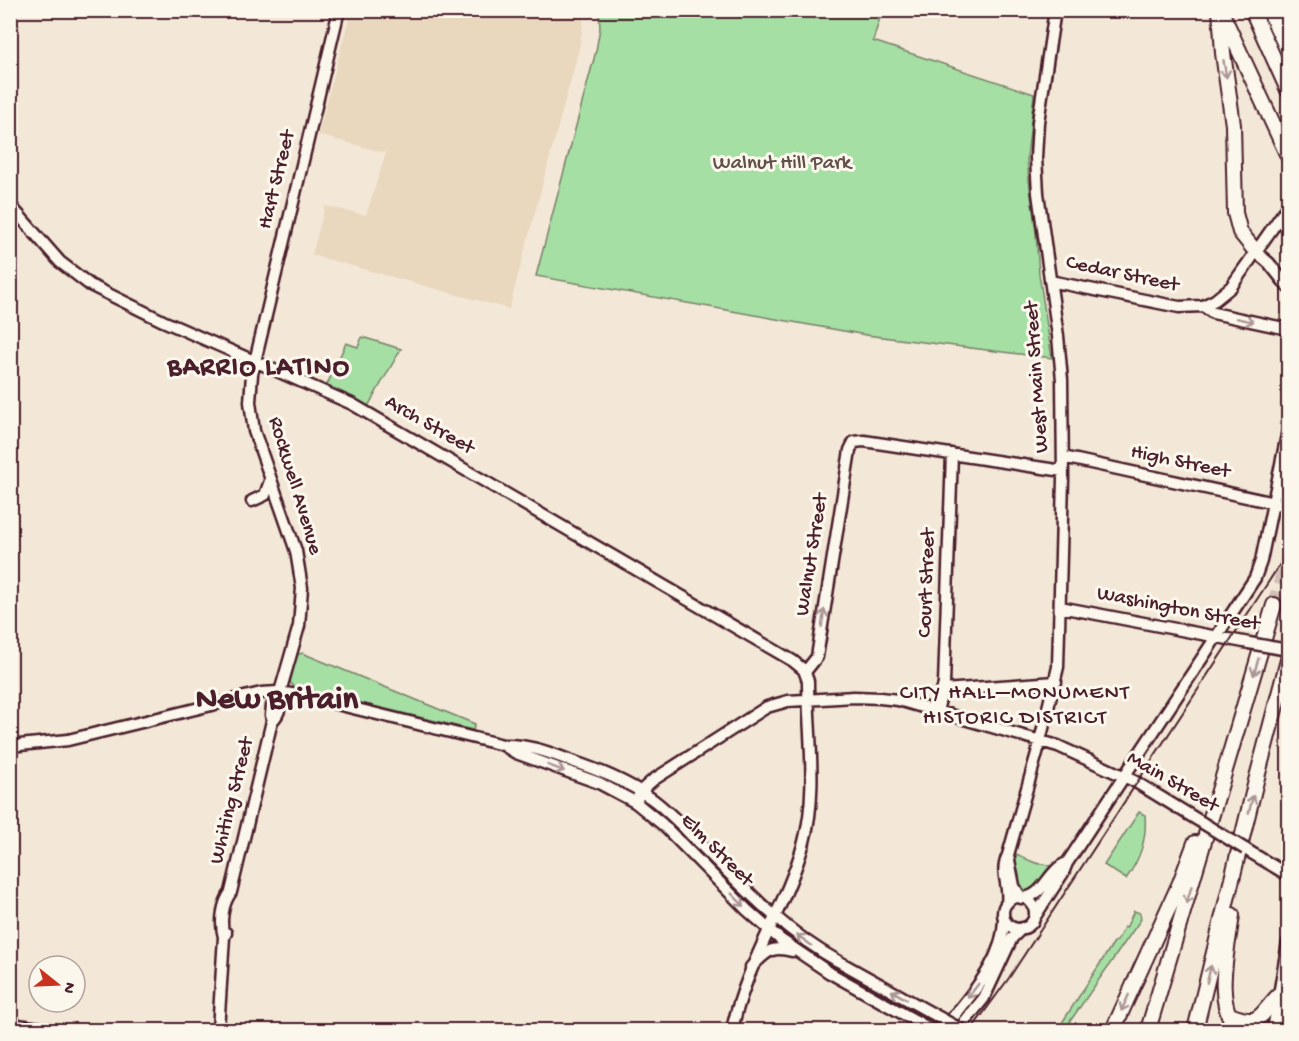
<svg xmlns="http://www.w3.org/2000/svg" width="1299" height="1041" viewBox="0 0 1299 1041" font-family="'Gochi Hand',sans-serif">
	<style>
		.built { fill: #e9d7be }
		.green { fill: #a5dfa4; stroke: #787f68; stroke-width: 1.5 }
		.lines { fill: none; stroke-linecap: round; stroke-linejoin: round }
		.highway-tunnel { stroke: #d1c0b5; stroke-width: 14; stroke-dasharray: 14 7; stroke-linecap: butt }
		.secondary-casing { stroke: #4a1f2b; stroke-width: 15 }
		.primary-casing { stroke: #4a1f2b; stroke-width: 15 }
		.highway-casing { stroke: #4a1f2b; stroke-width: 18 }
		.secondary { stroke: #fbf7ec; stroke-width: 10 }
		.primary { stroke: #fbf7ec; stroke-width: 10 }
		.highway { stroke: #fbf7ec; stroke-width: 14 }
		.rail { stroke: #4a1f2b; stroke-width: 2 }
		.secondary-bridge-casing { stroke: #4a1f2b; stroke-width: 15; stroke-linecap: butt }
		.primary-bridge-casing { stroke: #4a1f2b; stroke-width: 15; stroke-linecap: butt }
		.secondary-bridge { stroke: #fbf7ec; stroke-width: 10 }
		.primary-bridge { stroke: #fbf7ec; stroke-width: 10 }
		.oneway { stroke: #ab9695 }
		.labels { text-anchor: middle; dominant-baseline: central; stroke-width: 6; stroke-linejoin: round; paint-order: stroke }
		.park-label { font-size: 21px; fill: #614f49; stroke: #fbf7ec }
		.street-label { font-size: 21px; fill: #4a1f2b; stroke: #fbf7ec }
		.neighbourhood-label { font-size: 22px; letter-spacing: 1.5px; fill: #4a1f2b; stroke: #fbf7ec }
		.district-label { font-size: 27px; font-weight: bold; letter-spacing: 1.5px; fill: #4a1f2b; stroke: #fbf7ec }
		.town-label { font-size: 33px; font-weight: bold; fill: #4a1f2b; stroke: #fbf7ec }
	</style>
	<rect width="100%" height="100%" fill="#f3e8d7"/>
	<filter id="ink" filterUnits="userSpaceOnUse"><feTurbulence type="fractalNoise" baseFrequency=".0167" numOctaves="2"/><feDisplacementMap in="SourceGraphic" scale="12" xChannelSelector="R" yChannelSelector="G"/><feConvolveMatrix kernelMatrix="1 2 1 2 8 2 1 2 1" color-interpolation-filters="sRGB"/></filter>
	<g filter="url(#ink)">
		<!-- built -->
		<path class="built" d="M 399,10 L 585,11 L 579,49 L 509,309 L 312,255 L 325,206 L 366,215 L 386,153 L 318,135 L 351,11 L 384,11 L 397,14 Z"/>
		<!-- green -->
		<path class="green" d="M 599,11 L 882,11 L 873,41 L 1034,94 L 1027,158 L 1029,180 L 1036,233 L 1039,274 L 1052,358 L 866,335 L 536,276 L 596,51 L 600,28 Z
			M 362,337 L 401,349 L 367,408 L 326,387 L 346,343 L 358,347 Z
			M 302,653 L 475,724 L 473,730 L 294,687 L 290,682 L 297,655 Z
			M 1139,812 L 1145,815 C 1147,840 1140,859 1126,879 L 1104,865 Z
			M 1016,854 C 1024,857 1028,861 1036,863 C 1042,865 1045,863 1052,867 L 1038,888 L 1024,894 L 1020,891 L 1016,876 Z
			M 1134,911 L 1140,913 L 1141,919 L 1064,1030 L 1055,1030 L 1058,1029 L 1114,942 L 1117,941 L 1124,927 L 1126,928 Z"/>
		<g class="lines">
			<!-- highway-tunnel -->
			<path class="highway-tunnel" d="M 1274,605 L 1288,555"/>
			<!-- secondary casing -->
			<g class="secondary-casing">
				<path id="secondary" d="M 10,205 L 60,262 L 90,285 L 163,321 L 352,404 L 793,661 L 804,670 L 808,681 C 808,734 818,790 804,842 C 786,907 746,963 732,1030
					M 1256,252 L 1269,263 L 1288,287
					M 1050,281 L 1179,307 L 1203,306 L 1215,300 L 1231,287 L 1288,206
					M 1203,306 L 1213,313 L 1288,329
					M 1063,457 L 1288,506
					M 252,501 L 265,495 L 270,481
					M 1060,607 L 1249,643
					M 805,672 L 817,657 L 850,450 L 854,442 L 864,441 L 1063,471
					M 943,690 L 1056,682
					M 937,711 L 944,684 L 952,454
					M 272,721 C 281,713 281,703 280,693
					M 635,802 L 644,788 L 653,780 L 767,707 L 788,701 L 854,697 L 880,698 L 898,700 L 1058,746 L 1134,781 L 1188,814
					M 1245,849 L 1288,875
					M 1008,855 L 1014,886 L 1021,898
					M1003 913a16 16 0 1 1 32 0a16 16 0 1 1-32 0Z
					M 1024,898 C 1045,895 1048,870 1067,863
					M 1007,903 C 1010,884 999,873 1008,855 L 1037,753 L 1058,667 L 1063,479 L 1062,380 L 1058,336 L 1038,193 L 1036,158 L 1038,122 L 1055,10
					M 1034,918 L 1063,873 L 1067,863 L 1255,578 L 1261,561 L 1288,430
					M 224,937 C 220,923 222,904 231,892 L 272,721 L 271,715 L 272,706 L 280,692 L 299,626 L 302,588 L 296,551 L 254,431 L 250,402 L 252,374 L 339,10
					M 10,1024 L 55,1030
					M 218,1030 L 224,937 L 226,933
					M 943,1030 C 968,997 1003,964 1004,920
					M 958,1030 L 984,998 L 1012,938 L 1022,928
					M 1273,1030 L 1288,942"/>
			</g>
			<!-- primary casing -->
			<g class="primary-casing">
				<path id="primary" d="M 503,745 C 526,744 548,752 569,760 C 598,770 627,781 652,799 C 670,812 686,830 702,846 C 744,888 785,932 838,961
					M 10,746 L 68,740 L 261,693 L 278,692 L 304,696 L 503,745 L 516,753 L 599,783 L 635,802 L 662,824 L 747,910 L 781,940 L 830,973 L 932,1030
					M 751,967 C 766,953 770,945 792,951"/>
			</g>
			<!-- highway casing -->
			<g class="highway-casing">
				<path id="highway" d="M 1220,10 L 1223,53 L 1233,125 L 1235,213 L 1240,232 L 1256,252
					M 1252,10 L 1288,90
					M 1269,10 L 1288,51
					M 1224,18 L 1288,156
					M 1232,915 C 1228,948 1212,1005 1239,1030
					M 1230,1015 C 1263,1028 1259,1014 1280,994
					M 1113,1030 L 1180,883 L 1195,843
					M 1148,1030 L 1274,605
					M 1195,1030 L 1256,781 L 1288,660"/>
			</g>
			<!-- secondary -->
			<use href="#secondary" class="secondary"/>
			<!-- primary -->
			<use href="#primary" class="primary"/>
			<!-- highway -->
			<use href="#highway" class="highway"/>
			<!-- rail -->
			<path class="rail" d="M 971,1030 L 1009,978 L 1288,552"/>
			<!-- secondary-bridge casing -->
			<g class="secondary-bridge-casing">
				<path id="secondary-bridge" d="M 1249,643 L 1288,650
					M 1188,814 L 1245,849"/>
			</g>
			<!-- primary-bridge casing -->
			<g class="primary-bridge-casing">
				<path id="primary-bridge" d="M 838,961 L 962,1030"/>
			</g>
			<!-- secondary-bridge -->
			<use href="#secondary-bridge" class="secondary-bridge"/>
			<!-- primary-bridge -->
			<use href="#primary-bridge" class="primary-bridge"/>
		</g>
		<!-- one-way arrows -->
		<defs><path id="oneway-shaft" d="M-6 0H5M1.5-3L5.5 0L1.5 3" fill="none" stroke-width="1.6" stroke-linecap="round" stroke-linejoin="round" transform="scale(1.5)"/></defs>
		<g class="oneway">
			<use href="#oneway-shaft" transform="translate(1225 69) rotate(80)"/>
			<use href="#oneway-shaft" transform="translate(1245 320) rotate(12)"/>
			<use href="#oneway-shaft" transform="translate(823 618) rotate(-81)"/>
			<use href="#oneway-shaft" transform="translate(1256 667) rotate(106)"/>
			<use href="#oneway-shaft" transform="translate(556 768) rotate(20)"/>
			<use href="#oneway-shaft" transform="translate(1251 804) rotate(-76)"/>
			<use href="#oneway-shaft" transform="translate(1189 895) rotate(106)"/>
			<use href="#oneway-shaft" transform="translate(738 900) rotate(45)"/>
			<use href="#oneway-shaft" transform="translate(804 940) rotate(-144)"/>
			<use href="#oneway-shaft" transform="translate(1209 974) rotate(-76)"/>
			<use href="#oneway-shaft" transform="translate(973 991) rotate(127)"/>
			<use href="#oneway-shaft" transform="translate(899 995) rotate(-151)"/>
			<use href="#oneway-shaft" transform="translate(1125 1003) rotate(115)"/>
		</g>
	</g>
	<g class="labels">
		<!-- park labels -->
		<g class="park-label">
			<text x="782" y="164">Walnut Hill Park</text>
		</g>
		<!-- street labels -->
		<g class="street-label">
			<text transform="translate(278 180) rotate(-76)">Hart Street</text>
			<text transform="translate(1122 275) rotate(12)">Cedar Street</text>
			<text transform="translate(1038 377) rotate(-94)">West Main Street</text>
			<text transform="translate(429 426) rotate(30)">Arch Street</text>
			<text transform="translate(1180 463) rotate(12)">High Street</text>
			<text transform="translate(294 486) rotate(73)">Rockwell Avenue</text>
			<text transform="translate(813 555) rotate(-81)">Walnut Street</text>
			<text transform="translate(928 583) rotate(-88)">Court Street</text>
			<text transform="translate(1178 610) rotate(11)">Washington Street</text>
			<text transform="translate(1172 783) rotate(30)">Main Street</text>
			<text transform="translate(233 801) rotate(-76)">Whiting Street</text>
			<text transform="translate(716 851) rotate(45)">Elm Street</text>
		</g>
		<!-- neighbourhood labels -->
		<g class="neighbourhood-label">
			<text x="1015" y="694">CITY HALL–MONUMENT<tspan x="1015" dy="25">HISTORIC DISTRICT</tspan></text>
		</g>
		<!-- district labels -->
		<g class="district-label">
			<text x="259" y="369">BARRIO LATINO</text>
		</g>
		<!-- town labels -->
		<g class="town-label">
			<text x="277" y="701">New Britain</text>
		</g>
	</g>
	<!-- margin -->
	<rect width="1299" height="1041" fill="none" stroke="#fbf7ec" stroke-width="36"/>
	<rect x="18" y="18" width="1263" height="1005" fill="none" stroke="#4a1f2b" stroke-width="2" filter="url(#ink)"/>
	<!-- north arrow -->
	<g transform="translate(57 984) rotate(108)"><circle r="28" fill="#fbf7ec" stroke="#b4a19f" stroke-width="1.5"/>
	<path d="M0-4.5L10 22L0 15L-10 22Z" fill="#c8321e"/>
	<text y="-9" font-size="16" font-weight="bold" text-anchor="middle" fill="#4a1f2b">N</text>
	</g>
</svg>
